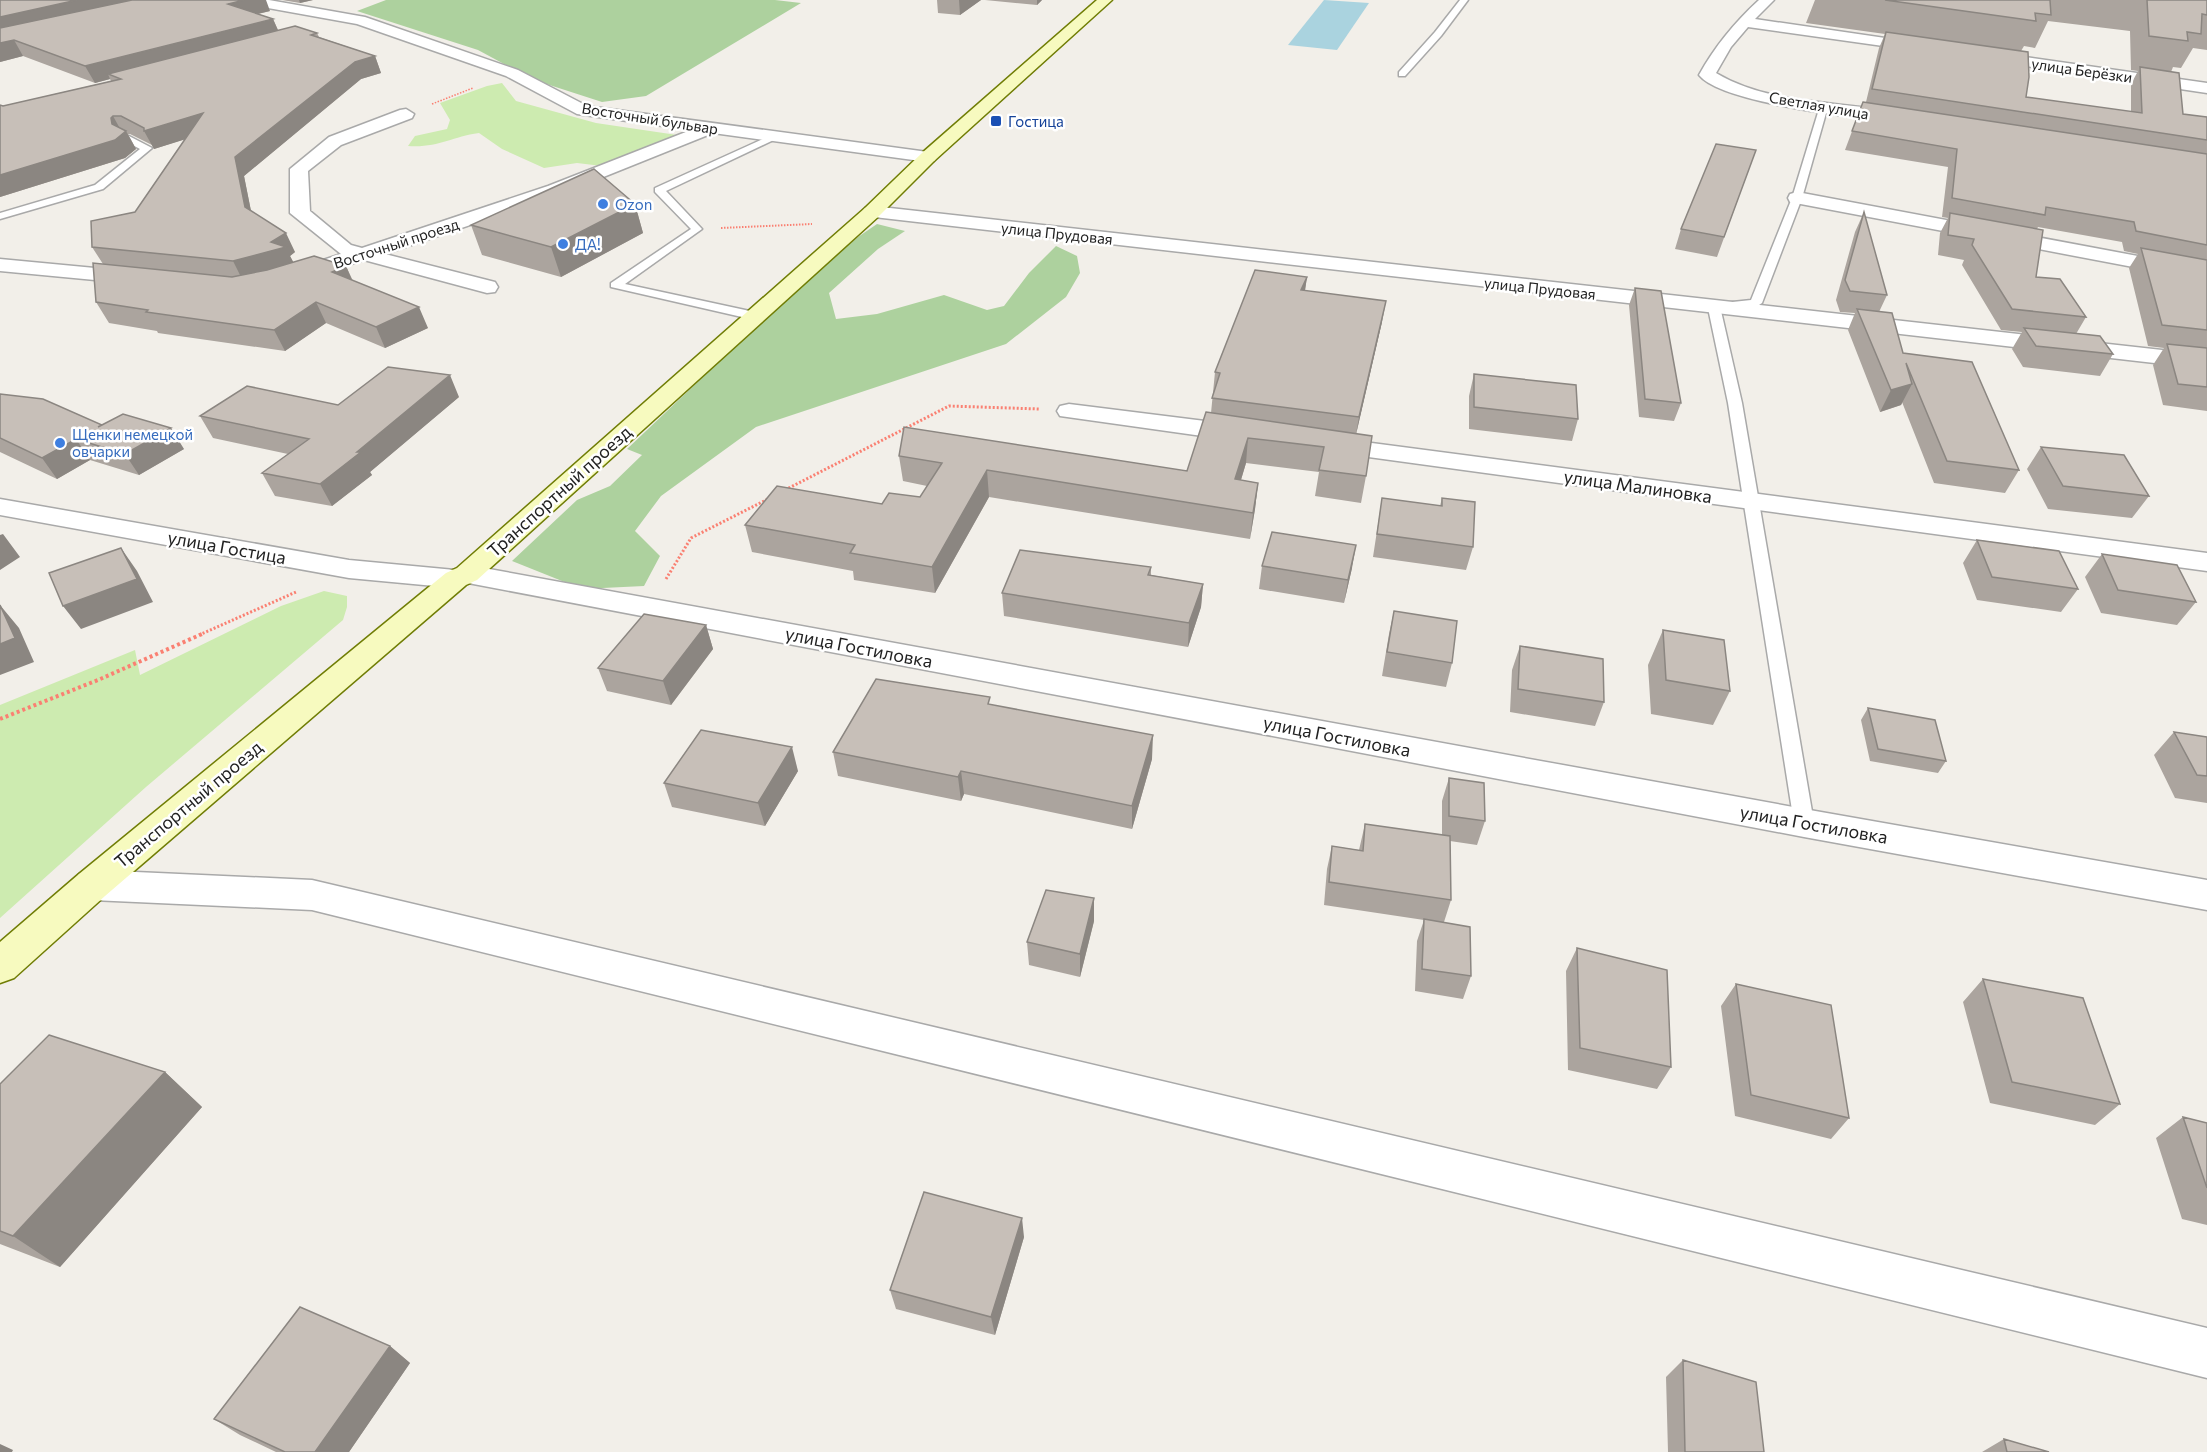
<svg xmlns="http://www.w3.org/2000/svg" width="2207" height="1452" viewBox="0 0 2207 1452" font-family="Commissioner,sans-serif">
	<style>
		.grass { fill: #cdebb0 }
		.forest { fill: #add19e }
		.water { fill: #aad3df }
		.lines { fill: none; stroke-linecap: round; stroke-linejoin: round }
		.lane-casing { stroke: #a9a9a9; stroke-width: 3 }
		.street-casing { stroke: #a9a9a9; stroke-width: 3 }
		.secondary-casing { stroke: #707d05; stroke-width: 3 }
		.path-far3 { stroke: #fa8072; stroke-width: 1.5; stroke-dasharray: 1.5 1.5; stroke-linecap: butt }
		.path-far2 { stroke: #fa8072; stroke-width: 2; stroke-dasharray: 1.5 1.5; stroke-linecap: butt }
		.path-far1 { stroke: #fa8072; stroke-width: 3; stroke-dasharray: 2 2; stroke-linecap: butt }
		.path { stroke: #fa8072; stroke-width: 4; stroke-dasharray: 3 3; stroke-linecap: butt }
		.lane { fill: #fff; fill-rule: evenodd }
		.street { fill: #fff; fill-rule: evenodd }
		.secondary { fill: #f7fabf; fill-rule: evenodd }
		.wall { fill: #aba49e; fill-rule: evenodd }
		.shaded-wall { fill: #8b8681 }
		.building { fill: #c7bfb8; stroke: #8b8681; stroke-width: 1.5 }
		.transit-dot { fill: #1a4fb4; stroke: #fff; stroke-width: 2 }
		.shop-dot { fill: #3f7fe0; stroke: #fff; stroke-width: 2 }
		.labels { text-anchor: middle; dominant-baseline: central; stroke-width: 5; stroke-linejoin: round; paint-order: stroke }
		.far-street-label { font-size: 15px; fill: #222; stroke: #fff }
		.far-transit-label { font-size: 15px; fill: #164399; stroke: #fff; text-anchor: start }
		.far-shop-label { font-size: 15px; fill: #366cbe; stroke: #fff; text-anchor: start }
		.street-label { font-size: 18px; fill: #222; stroke: #fff }
	</style>
	<rect width="100%" height="100%" fill="#f2efe9"/>
	<!-- grass -->
	<path class="grass" d="M 502,83 L 516,101 L 596,123 L 677,135 L 610,167 L 577,163 L 544,168 L 502,149 L 479,133 C 451,137 438,148 408,146 L 415,136 L 447,129 L 450,120 L 440,103 L 487,86 Z
		M 324,591 L 347,596 L 347,607 L 343,620 L 146,787 L 0,918 L 0,705 L 135,650 L 140,675 L 281,606 Z"/>
	<!-- forest -->
	<path class="forest" d="M 386,0 L 775,0 L 801,3 L 646,96 L 602,102 L 534,80 L 478,50 L 357,11 Z
		M 877,224 L 905,231 L 878,249 L 829,293 L 836,319 L 877,314 L 944,295 L 987,310 L 1004,306 L 1029,273 L 1056,246 L 1077,256 L 1080,273 L 1066,297 L 1006,344 L 756,427 L 661,496 L 635,531 L 660,556 L 644,586 L 582,589 L 512,561 L 577,500 L 610,486 L 642,455 L 627,449 L 802,283 L 858,237 Z"/>
	<!-- water -->
	<path class="water" d="M 1324,0 L 1369,3 L 1337,50 L 1288,45 Z"/>
	<g class="lines">
		<!-- lane casing -->
		<g class="lane-casing">
			<path id="lane" d="M 1460,0 L 1468,0 L 1441,36 L 1405,76 L 1399,76 L 1399,72 L 1435,32 Z
				M 1824,103 L 1828,106 L 1802,198 L 1762,303 L 1756,307 L 1721,311 L 1742,403 L 1814,823 L 1811,828 L 1804,830 L 1797,828 L 1794,823 L 1728,403 L 1708,308 L 1714,304 L 1751,300 L 1792,198 L 1820,106 Z
				M 772,135 L 780,137 L 666,191 L 702,229 L 625,284 L 759,313 L 759,319 L 755,320 L 611,287 L 611,283 L 691,229 L 655,192 L 655,188 Z
				M 123,136 L 129,136 L 152,148 L 103,189 L 0,219 L 0,213 L 95,185 L 140,149 L 123,140 Z"/>
		</g>
		<!-- street casing -->
		<g class="street-casing">
			<path id="street" d="M 239,0 L 269,0 L 365,17 L 518,70 L 587,106 L 928,152 L 934,153 L 937,157 L 934,161 L 928,162 L 713,133 L 561,194 L 385,254 L 495,282 L 498,287 L 495,292 L 487,293 L 364,260 L 294,282 L 287,280 L 284,276 L 287,272 L 341,254 L 290,213 L 290,169 L 329,137 L 400,110 L 406,109 L 414,114 L 412,118 L 341,145 L 308,171 L 310,211 L 351,245 L 362,248 L 548,186 L 691,130 L 577,114 L 506,76 L 357,24 L 246,4 Z
				M 1759,0 L 1774,0 L 1755,19 L 1926,44 L 1933,48 L 1926,52 L 1748,27 L 1731,47 L 1716,73 C 1773,107 1846,100 1909,115 L 1911,119 L 1909,123 L 1903,124 C 1863,118 1722,104 1699,75 C 1715,46 1735,22 1759,0 Z
				M 1983,51 L 2207,83 L 2207,93 L 1978,59 L 1975,56 L 1978,53 Z
				M 1797,192 L 2207,269 L 2207,281 L 1790,202 L 1788,198 L 1790,194 Z
				M 872,206 L 2207,355 L 2207,369 L 865,216 L 862,212 L 865,208 Z
				M 0,259 L 137,272 L 144,274 L 148,278 L 144,282 L 137,284 L 0,271 Z
				M 1069,404 L 1245,426 L 1254,429 L 1258,434 L 1254,439 L 1245,442 L 1060,416 L 1057,411 L 1060,406 Z
				M 1326,437 L 2207,553 L 2207,571 L 1317,450 L 1313,445 L 1317,440 Z
				M 0,499 L 349,560 L 455,570 L 467,565 L 1804,809 L 2207,880 L 2207,910 L 1804,837 L 468,583 L 456,588 L 349,578 L 0,515 Z
				M 92,870 L 312,880 L 2207,1328 L 2207,1378 L 312,910 L 92,900 L 79,896 L 73,885 L 79,874 Z"/>
		</g>
		<!-- secondary casing -->
		<g class="secondary-casing">
			<path id="secondary" d="M 1097,0 L 1112,0 L 934,161 L 879,216 L 477,580 L 466,585 L 105,896 L 14,978 L 0,983 L 0,942 L 79,874 L 446,573 L 457,568 L 865,208 L 922,153 Z"/>
		</g>
		<!-- path-far3 -->
		<path class="path-far3" d="M 432,104 L 473,88"/>
		<!-- path-far2 -->
		<path class="path-far2" d="M 721,228 L 812,224"/>
		<!-- path-far1 -->
		<path class="path-far1" d="M 785,490 L 949,406 L 1039,409
			M 666,579 L 691,538 L 770,498
			M 199,635 L 296,592"/>
		<!-- path -->
		<path class="path" d="M 0,719 L 98,680 L 202,634"/>
		<!-- lane -->
		<use href="#lane" class="lane"/>
		<!-- street -->
		<use href="#street" class="street"/>
		<!-- secondary -->
		<use href="#secondary" class="secondary"/>
	</g>
	<!-- wall -->
	<path class="wall" d="M 0,0 L 270,11 L 258,14 L 273,19 L 278,30 L 317,33 L 319,37 L 375,56 L 381,73 L 361,79 L 244,176 L 251,211 L 295,252 L 290,256 L 293,262 L 346,266 L 353,281 L 428,328 L 385,348 L 326,323 L 285,351 L 158,333 L 157,331 L 109,323 L 96,302 L 103,264 L 92,247 L 135,212 L 185,139 L 154,149 L 152,145 L 130,134 L 128,134 L 136,149 L 125,158 L 0,197 L 0,105 L 3,106 L 111,81 L 110,79 L 95,83 L 23,56 L 0,62 Z
		M 282,0 L 313,0 L 300,3 Z
		M 937,0 L 981,0 L 960,15 L 938,13 Z
		M 985,0 L 1042,0 L 1037,5 Z
		M 1815,0 L 2207,0 L 2207,50 L 2193,48 L 2181,68 L 2173,67 L 2171,72 L 2183,114 L 2207,117 L 2207,411 L 2163,405 L 2153,365 L 2164,348 L 2148,346 L 2129,268 L 2138,254 L 2124,251 L 2122,242 L 2038,227 L 2037,229 L 2036,277 L 2086,317 L 2076,334 L 2113,354 L 2100,376 L 2023,367 L 2012,349 L 2022,332 L 2001,330 L 1962,265 L 1964,260 L 1938,255 L 1940,233 L 1948,218 L 1942,217 L 1948,167 L 1845,150 L 1863,102 L 1866,102 L 1879,48 L 1885,34 L 1806,23 ZM 2048,21 L 2130,31 L 2131,70 L 2138,71 L 2131,84 L 2131,112 L 2026,97 L 2021,51 L 2024,46 L 2035,48 Z
		M 1756,150 L 1717,257 L 1675,249 L 1681,229 Z
		M 635,204 L 643,233 L 561,277 L 482,255 L 471,225 Z
		M 1864,212 L 1887,295 L 1879,312 L 1903,353 L 2019,470 L 2005,493 L 1934,483 L 1902,402 L 1901,405 L 1880,412 L 1848,330 L 1855,313 L 1840,312 L 1836,300 L 1855,232 Z
		M 1307,277 L 1305,290 L 1382,322 L 1356,434 L 1366,476 L 1361,503 L 1315,496 L 1319,472 L 1246,463 L 1241,480 L 1258,483 L 1255,509 L 1250,539 L 989,497 L 935,593 L 854,580 L 853,571 L 752,552 L 745,525 L 920,497 L 927,486 L 903,481 L 899,456 L 1187,471 L 1211,413 L 1215,372 Z
		M 1635,288 L 1681,403 L 1674,421 L 1639,417 L 1629,305 Z
		M 1474,374 L 1578,419 L 1572,441 L 1469,429 L 1469,396 Z
		M 0,394 L 102,425 L 184,449 L 139,475 L 90,460 L 57,479 L 0,452 Z
		M 459,397 L 370,472 L 372,475 L 332,506 L 275,496 L 262,473 L 288,454 L 213,438 L 200,416 Z
		M 2041,447 L 2149,496 L 2132,518 L 2048,509 L 2027,469 Z
		M 1382,498 L 1440,506 L 1442,498 L 1473,547 L 1466,570 L 1373,557 Z
		M 1977,540 L 2078,589 L 2061,612 L 1977,600 L 1963,563 Z
		M 2102,554 L 2196,602 L 2177,625 L 2101,613 L 2085,577 Z
		M 1262,566 L 1352,568 L 1344,603 L 1259,589 Z
		M 1151,567 L 1151,575 L 1203,584 L 1201,607 L 1188,647 L 1004,616 L 1002,593 Z
		M 1394,611 L 1452,663 L 1446,687 L 1382,676 L 1389,634 Z
		M 706,625 L 713,649 L 671,705 L 607,691 L 598,668 Z
		M 1663,630 L 1730,691 L 1713,725 L 1651,714 L 1648,665 Z
		M 1520,646 L 1604,702 L 1595,726 L 1510,712 L 1512,670 Z
		M 991,705 L 1152,759 L 1132,829 L 964,794 L 961,801 L 838,776 L 833,752 Z
		M 1868,708 L 1946,761 L 1938,773 L 1870,761 L 1861,720 Z
		M 2174,732 L 2207,737 L 2207,803 L 2175,798 L 2154,755 Z
		M 798,771 L 765,826 L 672,807 L 664,783 Z
		M 1449,778 L 1485,821 L 1477,845 L 1450,841 L 1451,900 L 1444,922 L 1471,976 L 1463,999 L 1415,991 L 1417,941 L 1424,920 L 1324,905 L 1327,869 L 1332,846 L 1359,850 L 1365,824 L 1442,835 L 1442,801 Z
		M 1094,921 L 1080,977 L 1029,965 L 1027,942 Z
		M 1577,948 L 1671,1067 L 1657,1089 L 1568,1070 L 1566,971 Z
		M 1983,979 L 2120,1104 L 2095,1125 L 1990,1103 L 1963,1002 Z
		M 1736,984 L 1849,1118 L 1831,1139 L 1735,1116 L 1721,1006 Z
		M 165,1072 L 202,1107 L 60,1267 L 0,1244 L 0,1084 Z
		M 2183,1117 L 2207,1123 L 2207,1225 L 2182,1219 L 2156,1138 Z
		M 1024,1237 L 995,1335 L 896,1309 L 890,1290 Z
		M 390,1346 L 410,1363 L 349,1452 L 276,1452 L 240,1435 L 214,1419 Z
		M 1683,1360 L 1764,1452 L 1668,1452 L 1666,1377 Z
		M 2004,1439 L 2049,1452 L 1982,1452 Z"/>
	<!-- shaded-wall -->
	<path class="shaded-wall" d="M 77,0 L 153,0 L 0,35 L 0,17 Z
		M 244,0 L 266,0 L 270,11 L 235,19 L 228,4 Z
		M 299,0 L 313,0 L 300,3 Z
		M 959,0 L 981,0 L 960,15 Z
		M 1037,0 L 1042,0 L 1037,5 Z
		M 273,19 L 280,35 L 108,74 L 110,79 L 95,83 L 85,66 Z
		M 14,40 L 23,56 L 0,62 L 0,43 Z
		M 375,56 L 381,73 L 361,79 L 244,176 L 254,226 L 245,207 L 235,157 L 355,62 Z
		M 203,113 L 212,131 L 154,149 L 144,131 Z
		M 113,116 L 123,134 L 126,131 L 136,149 L 125,158 L 0,197 L 0,175 L 112,124 L 111,118 Z
		M 635,204 L 643,233 L 561,277 L 551,247 Z
		M 286,233 L 295,252 L 290,256 L 296,267 L 243,281 L 233,261 L 271,242 Z
		M 346,266 L 355,287 L 332,272 Z
		M 1307,277 L 1304,297 L 1301,290 Z
		M 1386,301 L 1382,322 L 1355,439 L 1359,417 Z
		M 316,302 L 326,323 L 285,351 L 274,330 Z
		M 419,307 L 428,328 L 385,348 L 376,327 Z
		M 450,375 L 459,397 L 370,472 L 372,475 L 332,506 L 320,484 L 357,452 Z
		M 1912,384 L 1901,405 L 1880,412 L 1891,390 Z
		M 171,428 L 184,449 L 139,475 L 125,454 Z
		M 1248,438 L 1246,463 L 1233,506 L 1235,479 Z
		M 76,439 L 90,460 L 57,479 L 42,458 Z
		M 987,470 L 989,497 L 935,593 L 932,567 Z
		M 1258,483 L 1255,509 L 1250,539 L 1253,513 Z
		M 3,534 L 20,557 L 0,570 L 0,535 Z
		M 1356,545 L 1352,568 L 1344,603 L 1348,580 Z
		M 121,548 L 137,571 L 153,602 L 81,629 L 63,606 Z
		M 1203,584 L 1201,607 L 1188,647 L 1189,623 Z
		M 0,605 L 19,628 L 34,662 L 0,675 Z
		M 706,625 L 713,649 L 671,705 L 663,681 Z
		M 1153,735 L 1152,759 L 1132,829 L 1132,806 Z
		M 792,747 L 798,771 L 765,826 L 758,803 Z
		M 961,771 L 964,794 L 961,801 L 958,777 Z
		M 1094,898 L 1094,921 L 1080,977 L 1080,954 Z
		M 165,1072 L 202,1107 L 60,1267 L 13,1236 Z
		M 1022,1218 L 1024,1237 L 995,1335 L 991,1317 Z
		M 390,1346 L 410,1363 L 349,1452 L 315,1452 Z
		M 0,1444 L 13,1450 L 12,1452 L 0,1452 Z"/>
	<!-- building -->
	<path class="building" d="M 0,0 L 77,0 L 0,17 Z
		M 132,0 L 244,0 L 228,4 L 273,19 L 85,66 L 14,40 L 0,43 L 0,28 Z
		M 1885,0 L 2050,0 L 2051,15 L 2035,13 L 2036,21 Z
		M 2147,0 L 2207,0 L 2207,15 L 2202,14 L 2201,34 L 2187,32 L 2188,41 L 2149,36 Z
		M 295,26 L 317,33 L 311,35 L 375,56 L 355,62 L 235,157 L 245,207 L 286,233 L 271,242 L 286,247 L 233,261 L 92,247 L 91,221 L 135,212 L 203,113 L 144,131 L 144,128 L 121,116 L 113,116 L 111,118 L 112,124 L 126,131 L 115,140 L 0,175 L 0,105 L 3,106 L 121,79 L 108,74 Z
		M 1886,32 L 2028,52 L 2029,77 L 2026,97 L 2142,113 L 2140,67 L 2179,73 L 2183,114 L 2207,117 L 2207,140 L 1872,89 Z
		M 1863,102 L 2207,154 L 2207,245 L 2136,231 L 2134,222 L 2046,207 L 2045,215 L 1952,198 L 1957,149 L 1852,131 Z
		M 1716,144 L 1756,150 L 1724,237 L 1681,229 Z
		M 594,169 L 635,204 L 551,247 L 471,225 Z
		M 1864,212 L 1887,295 L 1850,291 L 1845,280 Z
		M 1950,213 L 2043,230 L 2036,277 L 2060,279 L 2086,317 L 2012,309 L 1972,245 L 1974,239 L 1948,235 Z
		M 2141,248 L 2207,260 L 2207,330 L 2162,325 Z
		M 314,256 L 346,266 L 332,272 L 419,307 L 376,327 L 316,302 L 274,330 L 146,312 L 148,310 L 96,302 L 93,263 L 232,277 L 267,270 Z
		M 1255,270 L 1307,277 L 1301,290 L 1386,301 L 1359,417 L 1212,398 L 1220,373 L 1215,372 Z
		M 1635,288 L 1661,291 L 1681,403 L 1645,399 Z
		M 1857,309 L 1892,313 L 1903,353 L 1972,362 L 2019,470 L 1947,461 L 1906,363 L 1912,384 L 1891,390 Z
		M 2024,328 L 2100,336 L 2113,354 L 2036,346 Z
		M 2167,344 L 2207,348 L 2207,387 L 2178,384 Z
		M 388,367 L 450,375 L 357,452 L 361,452 L 320,484 L 262,473 L 309,439 L 200,416 L 247,386 L 338,405 Z
		M 1474,374 L 1576,385 L 1578,419 L 1474,407 Z
		M 0,394 L 43,399 L 102,425 L 98,427 L 123,414 L 171,428 L 125,454 L 76,439 L 42,458 L 0,438 Z
		M 1206,412 L 1372,436 L 1366,476 L 1319,470 L 1324,447 L 1248,438 L 1235,479 L 1258,483 L 1253,513 L 987,470 L 932,567 L 850,553 L 855,545 L 745,525 L 777,486 L 882,504 L 889,493 L 920,497 L 942,463 L 899,456 L 904,427 L 1187,471 Z
		M 2041,447 L 2124,455 L 2149,496 L 2063,486 Z
		M 1382,498 L 1442,506 L 1442,498 L 1475,502 L 1473,547 L 1377,534 Z
		M 1272,532 L 1356,545 L 1348,580 L 1262,566 Z
		M 1977,540 L 2059,551 L 2078,589 L 1992,577 Z
		M 121,548 L 137,579 L 63,606 L 49,573 Z
		M 1020,550 L 1151,567 L 1148,575 L 1203,584 L 1189,623 L 1002,593 Z
		M 2102,554 L 2177,565 L 2196,602 L 2118,590 Z
		M 0,605 L 15,638 L 0,644 Z
		M 1394,611 L 1457,621 L 1452,663 L 1387,652 Z
		M 644,614 L 706,625 L 663,681 L 598,668 Z
		M 1663,630 L 1724,640 L 1730,691 L 1666,680 Z
		M 1520,646 L 1603,659 L 1604,702 L 1518,689 Z
		M 876,679 L 990,697 L 988,704 L 1153,735 L 1132,806 L 961,771 L 958,777 L 833,752 Z
		M 1868,708 L 1935,720 L 1946,761 L 1878,749 Z
		M 701,730 L 792,747 L 758,803 L 664,783 Z
		M 2174,732 L 2207,737 L 2207,776 L 2197,775 Z
		M 1449,778 L 1484,783 L 1485,821 L 1449,816 Z
		M 1365,824 L 1450,836 L 1451,900 L 1329,882 L 1332,846 L 1363,851 Z
		M 1046,890 L 1094,898 L 1080,954 L 1027,942 Z
		M 1424,919 L 1470,927 L 1471,976 L 1422,969 Z
		M 1577,948 L 1667,970 L 1671,1067 L 1580,1048 Z
		M 1983,979 L 2083,998 L 2120,1104 L 2012,1082 Z
		M 1736,984 L 1831,1005 L 1849,1118 L 1751,1095 Z
		M 49,1035 L 165,1072 L 13,1236 L 0,1231 L 0,1084 Z
		M 2183,1117 L 2207,1123 L 2207,1188 Z
		M 924,1192 L 1022,1218 L 991,1317 L 890,1290 Z
		M 300,1307 L 390,1346 L 315,1452 L 285,1452 L 214,1419 Z
		M 1683,1360 L 1756,1382 L 1764,1452 L 1685,1452 Z
		M 2004,1439 L 2049,1452 L 2007,1452 Z"/>
	<!-- markers -->
	<rect class="transit-dot" x="990" y="115" width="12" height="12" rx="3"/>
	<g class="shop-dot">
		<circle cx="603" cy="204" r="6"/>
		<circle cx="563" cy="244" r="6"/>
		<circle cx="60" cy="443" r="6"/>
	</g>
	<g class="labels">
		<!-- far-street labels -->
		<g class="far-street-label">
			<text transform="translate(2082 70) rotate(8)">улица Берёзки</text>
			<text transform="translate(1819 105) rotate(10)">Светлая улица</text>
			<text transform="translate(650 118) rotate(9)">Восточный бульвар</text>
			<text transform="translate(1057 233) rotate(6)">улица Прудовая</text>
			<text transform="translate(396 243) rotate(-18)">Восточный проезд</text>
			<text transform="translate(1540 288) rotate(6)">улица Прудовая</text>
		</g>
		<!-- far-transit labels -->
		<g class="far-transit-label">
			<text x="1008" y="121">Гостица</text>
		</g>
		<!-- far-shop labels -->
		<g class="far-shop-label">
			<text x="615" y="204">Ozon</text>
			<text x="575" y="244">ДА!</text>
			<text x="72" y="434">Щенки немецкой<tspan x="72" dy="17">овчарки</tspan></text>
		</g>
		<!-- street labels -->
		<g class="street-label">
			<text transform="translate(1638 486) rotate(8)">улица Малиновка</text>
			<text transform="translate(559 491) rotate(-42)">Транспортный проезд</text>
			<text transform="translate(227 547) rotate(10)">улица Гостица</text>
			<text transform="translate(859 647) rotate(11)">улица Гостиловка</text>
			<text transform="translate(1337 736) rotate(11)">улица Гостиловка</text>
			<text transform="translate(188 804) rotate(-40)">Транспортный проезд</text>
			<text transform="translate(1814 824) rotate(10)">улица Гостиловка</text>
		</g>
	</g>
</svg>
